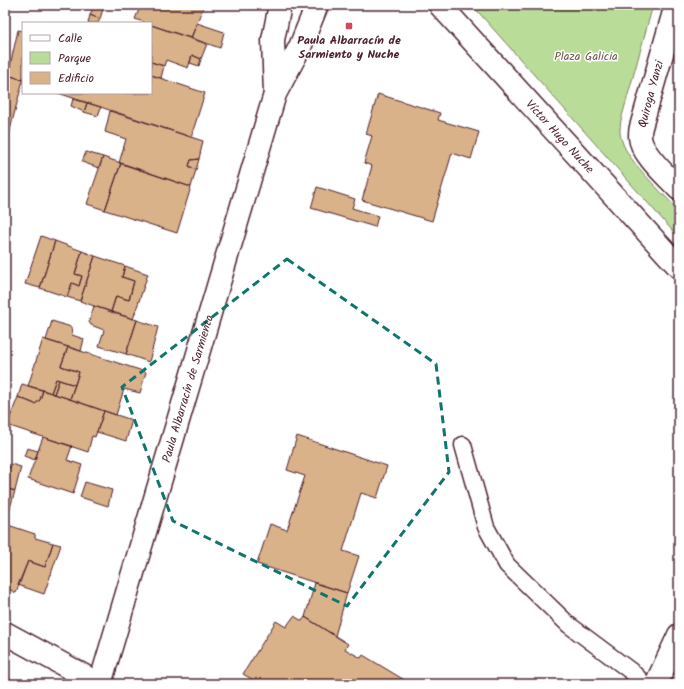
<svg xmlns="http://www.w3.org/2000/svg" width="684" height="689" viewBox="0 0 684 689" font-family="Kalam,sans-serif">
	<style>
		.green { fill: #b9dd98; stroke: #827e62 }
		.building { fill: #d9b28a; stroke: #4a1f2b }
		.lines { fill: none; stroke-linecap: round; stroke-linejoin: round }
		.service-casing { stroke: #4a1f2b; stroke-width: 19 }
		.minor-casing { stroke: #4a1f2b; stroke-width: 25 }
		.tertiary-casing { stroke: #4a1f2b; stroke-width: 25 }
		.secondary-casing { stroke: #4a1f2b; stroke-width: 25 }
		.service { stroke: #fff; stroke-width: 16 }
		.minor { stroke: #fff; stroke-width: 22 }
		.tertiary { stroke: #fff; stroke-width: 22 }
		.secondary { stroke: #fff; stroke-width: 22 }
		.marked { fill: none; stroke: #0f766e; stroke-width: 3; stroke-dasharray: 8 5; stroke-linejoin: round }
		.poi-dot { fill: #d1495b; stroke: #fff; stroke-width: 1.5 }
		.labels { text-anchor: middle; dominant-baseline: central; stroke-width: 3; stroke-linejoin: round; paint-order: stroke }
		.poi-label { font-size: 12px; font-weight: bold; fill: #4a1f2b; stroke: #fff }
		.park-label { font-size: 12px; fill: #6b584c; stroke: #fff }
		.street-label { font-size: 12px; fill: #4a1f2b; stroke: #fff }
	</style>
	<rect width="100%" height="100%" fill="#fff"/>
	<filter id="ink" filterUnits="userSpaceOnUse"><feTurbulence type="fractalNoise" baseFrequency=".025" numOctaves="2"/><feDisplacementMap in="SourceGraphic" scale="8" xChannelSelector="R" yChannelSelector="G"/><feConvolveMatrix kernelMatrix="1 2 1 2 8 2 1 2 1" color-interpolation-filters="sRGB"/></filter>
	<g filter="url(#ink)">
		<!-- green -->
		<path class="green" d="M 472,5 L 653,5 L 621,120 C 620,127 619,134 622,141 C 628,162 664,194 679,211 L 679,238 Z"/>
		<!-- building -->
		<path class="building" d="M 94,5 L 103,9 L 100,19 L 90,15 Z
			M 141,5 L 204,5 L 191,38 L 151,25 L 151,23 L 146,23 L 135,19 Z
			M 90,15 L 100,19 L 98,23 L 88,23 Z
			M 197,23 L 224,32 L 220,48 L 191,38 Z
			M 151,25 L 207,44 L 201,59 L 192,55 L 188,68 L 166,60 L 164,66 L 151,62 Z
			M 18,30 L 23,31 L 23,80 L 8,75 Z
			M 192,55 L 201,59 L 199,66 L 190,63 Z
			M 151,62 L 164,66 L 161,78 L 151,75 Z
			M 8,75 L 23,80 L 11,126 L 5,124 L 5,87 Z
			M 151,75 L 205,93 L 191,137 L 58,93 L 151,93 Z
			M 378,94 L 440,113 L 438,120 L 479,132 L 471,159 L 452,153 L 432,221 L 362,200 L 372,166 L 364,163 L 372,136 L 366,134 Z
			M 73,99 L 87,103 L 84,112 L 71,106 Z
			M 87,103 L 101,107 L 98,116 L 84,112 Z
			M 110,111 L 203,141 L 199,159 L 191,160 L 189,166 L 196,170 L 191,187 L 119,163 L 126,139 L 105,132 Z
			M 5,124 L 11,126 L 6,153 L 5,153 Z
			M 86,152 L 103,157 L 99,168 L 82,162 Z
			M 103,157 L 121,163 L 105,210 L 87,204 Z
			M 199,159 L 196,170 L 189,166 L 191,160 Z
			M 121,163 L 191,187 L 177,233 L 105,210 Z
			M 317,187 L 355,199 L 352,208 L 378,216 L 375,227 L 311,208 Z
			M 41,236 L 55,241 L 40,288 L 25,284 Z
			M 55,241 L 82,251 L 75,274 L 82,276 L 79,286 L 72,283 L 67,297 L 40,288 Z
			M 82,251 L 95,256 L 80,301 L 67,297 L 72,283 L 79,286 L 82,276 L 75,274 Z
			M 95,256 L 125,266 L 122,277 L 134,281 L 129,300 L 116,296 L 111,312 L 80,301 Z
			M 125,266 L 148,274 L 133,319 L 111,312 L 116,296 L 129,300 L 134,281 L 122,277 Z
			M 94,306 L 137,320 L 126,354 L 99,346 L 104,330 L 91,325 L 89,322 Z
			M 137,320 L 158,327 L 149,362 L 126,354 Z
			M 52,321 L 71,327 L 72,335 L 84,339 L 81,351 L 46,340 Z
			M 43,339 L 68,347 L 61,366 L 79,372 L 75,385 L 56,379 L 51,393 L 28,386 Z
			M 68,347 L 146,372 L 140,393 L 124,389 L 116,415 L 70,399 L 79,372 L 61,366 Z
			M 56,379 L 59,380 L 54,394 L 51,393 Z
			M 59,380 L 75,385 L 70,399 L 54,394 Z
			M 22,384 L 43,390 L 40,400 L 35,404 L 18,397 Z
			M 43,390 L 104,411 L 95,437 L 92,436 L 88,452 L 7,425 L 18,397 L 35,404 L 40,400 Z
			M 104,411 L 132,420 L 126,441 L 97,432 Z
			M 297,436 L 387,466 L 377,498 L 361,493 L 343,551 L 359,556 L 347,593 L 257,564 L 270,524 L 287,530 L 305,476 L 287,470 Z
			M 43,437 L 72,446 L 67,460 L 82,465 L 73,494 L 28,479 Z
			M 27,448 L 38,451 L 35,460 L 24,456 Z
			M 11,464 L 21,467 L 15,491 L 5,488 L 5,467 L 10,468 Z
			M 85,482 L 112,490 L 108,506 L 80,497 Z
			M 5,488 L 15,491 L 5,525 Z
			M 5,524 L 35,534 L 35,538 L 53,543 L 45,567 L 28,561 L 16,593 L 5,587 Z
			M 53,543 L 61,545 L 44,594 L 18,585 L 28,561 L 45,567 Z
			M 315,583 L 347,593 L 335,636 L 305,617 Z
			M 294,616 L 302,621 L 305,617 L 348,644 L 345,649 L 361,658 L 363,655 L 411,684 L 256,684 L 257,682 L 243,674 L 276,621 L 286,627 Z"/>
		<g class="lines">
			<!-- service casing -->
			<g class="service-casing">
				<path id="service" d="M 463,445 L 486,527 L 507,565 L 569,625 L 632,672 L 644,684"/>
			</g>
			<!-- minor casing -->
			<g class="minor-casing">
				<g id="minor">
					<path id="s1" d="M 440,5 L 679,267"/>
					<path d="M 676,5 L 641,127 C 640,130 640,134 640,137 C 641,154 668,177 679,189"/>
				</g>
			</g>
			<!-- tertiary casing -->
			<g class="tertiary-casing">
				<path id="tertiary" d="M 656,684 L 679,635"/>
			</g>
			<!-- secondary casing -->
			<g class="secondary-casing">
				<g id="secondary">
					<path d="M 275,93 L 273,40 L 280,5"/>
					<path d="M 5,633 L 99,684"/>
					<path id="s2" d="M 100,684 L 275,94 L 300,47 L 317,5"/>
				</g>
			</g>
			<!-- service -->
			<use href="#service" class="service"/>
			<!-- minor -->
			<use href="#minor" class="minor"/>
			<!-- tertiary -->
			<use href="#tertiary" class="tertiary"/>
			<!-- secondary -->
			<use href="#secondary" class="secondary"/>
		</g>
	</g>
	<!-- marked area -->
	<path class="marked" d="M 287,259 L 436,364 L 449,472 L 347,606 L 173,521 L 122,387 Z"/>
	<!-- markers -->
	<rect class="poi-dot" x="345" y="22" width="8" height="8" rx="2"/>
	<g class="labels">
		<!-- poi labels -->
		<g class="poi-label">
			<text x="349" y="40">Paula Albarracín de<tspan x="349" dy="14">Sarmiento y Nuche</tspan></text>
		</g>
		<!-- park labels -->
		<g class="park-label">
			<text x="586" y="56">Plaza Galicia</text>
		</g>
		<!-- street labels -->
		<g class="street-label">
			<text transform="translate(651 94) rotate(-75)">Quiroga Yanzi</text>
			<text stroke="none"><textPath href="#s1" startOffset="178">Víctor Hugo Nuche</textPath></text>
			<text stroke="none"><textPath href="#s2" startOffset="308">Paula Albarracín de Sarmiento</textPath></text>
		</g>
	</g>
	<!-- margin -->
	<rect width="684" height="689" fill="none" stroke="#fff" stroke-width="20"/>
	<rect x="10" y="10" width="664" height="669" fill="none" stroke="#4a1f2b" stroke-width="1.5" filter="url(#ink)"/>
	<!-- legend -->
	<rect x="22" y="22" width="130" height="72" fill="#ffffff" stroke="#b7a5aa"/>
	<rect x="30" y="35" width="20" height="6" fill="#ffffff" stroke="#b7a5aa"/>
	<text x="58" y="42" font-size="12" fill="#4a1f2b">Calle</text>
	<rect x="30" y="52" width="20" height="12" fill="#b9dd98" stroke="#b7a5aa"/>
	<text x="58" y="62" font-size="12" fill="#4a1f2b">Parque</text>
	<rect x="30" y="72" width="20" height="12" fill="#d9b28a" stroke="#b7a5aa"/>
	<text x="58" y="82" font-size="12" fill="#4a1f2b">Edificio</text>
</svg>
